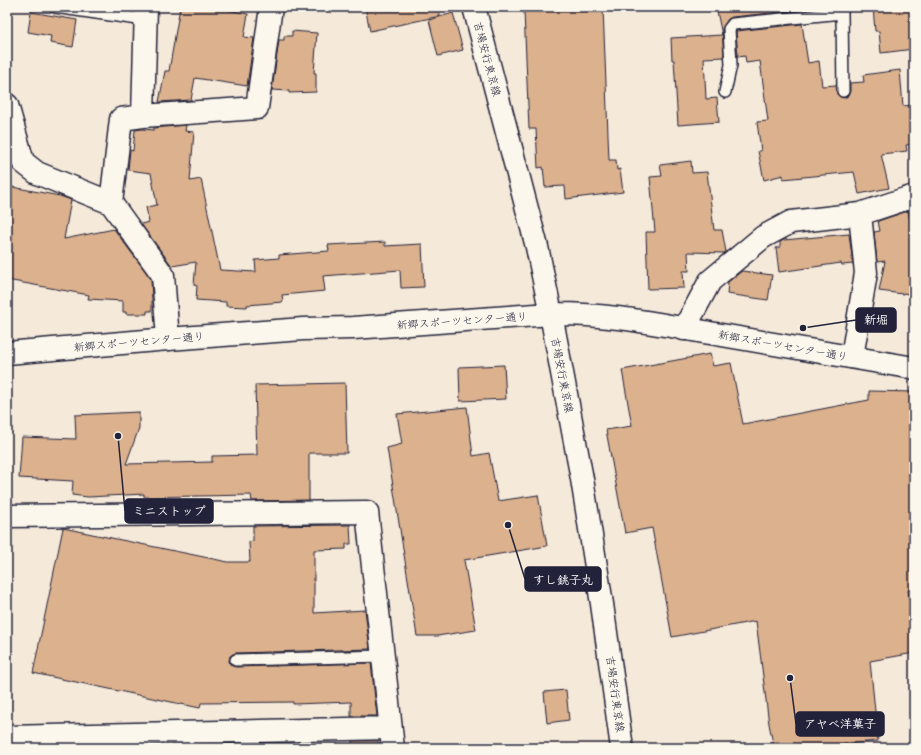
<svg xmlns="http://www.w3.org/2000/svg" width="921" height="755" viewBox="0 0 921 755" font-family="'Comic Neue','Klee One',sans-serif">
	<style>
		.building { fill: #dcb18d; stroke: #22223b }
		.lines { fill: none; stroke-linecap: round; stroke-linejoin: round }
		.lane-casing { stroke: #22223b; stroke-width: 14 }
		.street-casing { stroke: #22223b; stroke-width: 25 }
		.secondary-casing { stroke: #22223b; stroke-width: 25 }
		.lane { stroke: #fbf7ec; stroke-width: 11 }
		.street { stroke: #fbf7ec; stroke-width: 22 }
		.secondary { stroke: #fbf7ec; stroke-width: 22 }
		.labels { text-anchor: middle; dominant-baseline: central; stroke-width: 4; stroke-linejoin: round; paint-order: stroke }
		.street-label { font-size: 11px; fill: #22223b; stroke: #fbf7ec }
		.leader { fill: none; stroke: #22223b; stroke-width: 1.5 }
		.callout-dot { fill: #22223b; stroke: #fbf7ec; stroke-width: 1.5 }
		.callout { fill: #22223b; stroke: #22223b; stroke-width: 1.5 }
		.callout-label { font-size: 12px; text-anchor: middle; font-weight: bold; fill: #fff }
	</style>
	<rect width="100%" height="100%" fill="#f5e9d9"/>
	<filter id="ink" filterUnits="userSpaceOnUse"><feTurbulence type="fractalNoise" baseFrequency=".025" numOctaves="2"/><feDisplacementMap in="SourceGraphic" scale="8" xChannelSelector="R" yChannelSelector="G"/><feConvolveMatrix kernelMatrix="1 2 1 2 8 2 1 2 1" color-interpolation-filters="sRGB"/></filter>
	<g filter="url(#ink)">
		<!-- building -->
		<path class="building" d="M 180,7 L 213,7 L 248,14 L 244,37 L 254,38 L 247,86 L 195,78 L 191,100 L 159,102 L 165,71 L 169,71 Z
			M 365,7 L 439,7 L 440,16 L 370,31 Z
			M 716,7 L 799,7 L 800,10 L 732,17 L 728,19 L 724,25 L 722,29 L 724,57 L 704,58 L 706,99 L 717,98 L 719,122 L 678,125 L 674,60 L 672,60 L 671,38 L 722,35 Z
			M 873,7 L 914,7 L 914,49 L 881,53 L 879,31 L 875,31 Z
			M 603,8 L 609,160 L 616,160 L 617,170 L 620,169 L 623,192 L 566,199 L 565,186 L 545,187 L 543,167 L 538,168 L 536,129 L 529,129 L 524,11 Z
			M 31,12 L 77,20 L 73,47 L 50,43 L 51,36 L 28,32 Z
			M 453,13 L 463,50 L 438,56 L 429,20 Z
			M 802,24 L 808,63 L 819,61 L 822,86 L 836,85 L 837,94 L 840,97 L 843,98 L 846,97 L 849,95 L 850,91 L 850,83 L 864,82 L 863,75 L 900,70 L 903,106 L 914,105 L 914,144 L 906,145 L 907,151 L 881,154 L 889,188 L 859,194 L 854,172 L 783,179 L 783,175 L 764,180 L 758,151 L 761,151 L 757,122 L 768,121 L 760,61 L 746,63 L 745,56 L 738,57 L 736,31 Z
			M 292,31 L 317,33 L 314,73 L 316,73 L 316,92 L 289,93 L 289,91 L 272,90 L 279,40 L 284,40 L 284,36 L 292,36 Z
			M 186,125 L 185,131 L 194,132 L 190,181 L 201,179 L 220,270 L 256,272 L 255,260 L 279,258 L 279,255 L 329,251 L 328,245 L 385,242 L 385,246 L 422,244 L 424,287 L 401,288 L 400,270 L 323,276 L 325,291 L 282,295 L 283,302 L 247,305 L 247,307 L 226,306 L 226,302 L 196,300 L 197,286 L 194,285 L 196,262 L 172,266 L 141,224 L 149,222 L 146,207 L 157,205 L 151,173 L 128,170 L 130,150 L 133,151 L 135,130 L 142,129 L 154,130 L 154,128 Z
			M 691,161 L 692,173 L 707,172 L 714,230 L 722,230 L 726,252 L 724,253 L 688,252 L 689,271 L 683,271 L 684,288 L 648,289 L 646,232 L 655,232 L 650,177 L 662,176 L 660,165 Z
			M 7,186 L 60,196 L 71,200 L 64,239 L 114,229 L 151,279 L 152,299 L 152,311 L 147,311 L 147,314 L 126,314 L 126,312 L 123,312 L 123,301 L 88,299 L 89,295 L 7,280 Z
			M 908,211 L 914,237 L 914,295 L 903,293 L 903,294 L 879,291 L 885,261 L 877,262 L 874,232 L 880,231 L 878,221 Z
			M 849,234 L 853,264 L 842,265 L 841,263 L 779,272 L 776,248 L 780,247 L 780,242 L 784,240 Z
			M 742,271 L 772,275 L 768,300 L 727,294 L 728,282 Z
			M 710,354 L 713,366 L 731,363 L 743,424 L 869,400 L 869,391 L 914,392 L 914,589 L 908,590 L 914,631 L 914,653 L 870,661 L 878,741 L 824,746 L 824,748 L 774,748 L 769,724 L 756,621 L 672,637 L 652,528 L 625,533 L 606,430 L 632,426 L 622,370 Z
			M 504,365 L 506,399 L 460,401 L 459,367 Z
			M 345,383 L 347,453 L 309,453 L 309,500 L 252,501 L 251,495 L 144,497 L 144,494 L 88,497 L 72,495 L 73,481 L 19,478 L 22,437 L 76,439 L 75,415 L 139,412 L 139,428 L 126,464 L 212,462 L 212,456 L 257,455 L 255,385 Z
			M 467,407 L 473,456 L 489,453 L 498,501 L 538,495 L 547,546 L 464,560 L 476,630 L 437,636 L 417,636 L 387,448 L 402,444 L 397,414 Z
			M 350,525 L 351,544 L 346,544 L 346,549 L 314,550 L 314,613 L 365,610 L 370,649 L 236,653 L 233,654 L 230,656 L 229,661 L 230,664 L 232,666 L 236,667 L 371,663 L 377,716 L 351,716 L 351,702 L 293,704 L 293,702 L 201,703 L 200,708 L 33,673 L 63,528 L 228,562 L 250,562 L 249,542 L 253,541 L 253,526 Z
			M 566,690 L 569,720 L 547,723 L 544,692 Z
			M 352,741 L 378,741 L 378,748 L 352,748 Z"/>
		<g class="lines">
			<!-- lane casing -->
			<g class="lane-casing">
				<path id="lane" d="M 55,7 L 145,20
					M 843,91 L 842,13 L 843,7
					M 725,92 L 731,65 L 729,29 L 733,24 L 842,13
					M 236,660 L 383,656"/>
			</g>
			<!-- street casing -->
			<g class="street-casing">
				<path id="street" d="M 146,7 L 143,116 L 257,108 L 271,7
					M 7,105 L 23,162 L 37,173 L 111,203 L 163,275 L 168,339
					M 111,203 L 121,119 L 143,116
					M 684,329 L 710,281 L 763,237 L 791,222 L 860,214 L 914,196
					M 852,357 L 866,273 L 860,214
					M 7,516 L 367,512 L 393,748
					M 7,737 L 390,728"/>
			</g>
			<!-- secondary casing -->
			<g class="secondary-casing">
				<path id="secondary" d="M 474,7 L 537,247 L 551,314 L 582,479 L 602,604 L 622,748
					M 7,353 L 168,339 L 303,329 L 353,328 L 551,314 C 604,313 658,324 710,333 C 778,345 846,356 914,368"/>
			</g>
			<!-- lane -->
			<use href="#lane" class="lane"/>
			<!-- street -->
			<use href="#street" class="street"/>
			<!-- secondary -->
			<use href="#secondary" class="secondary"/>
		</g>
	</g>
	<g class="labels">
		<!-- street labels -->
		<g class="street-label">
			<text transform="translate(487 59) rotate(75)">吉場安行東京線</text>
			<text transform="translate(462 321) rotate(-4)">新郷スポーツセンター通り</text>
			<text transform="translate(139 342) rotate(-5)">新郷スポーツセンター通り</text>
			<text transform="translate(783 346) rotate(10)">新郷スポーツセンター通り</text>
			<text transform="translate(562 375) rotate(79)">吉場安行東京線</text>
			<text transform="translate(615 694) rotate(82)">吉場安行東京線</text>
		</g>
	</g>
	<!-- callouts -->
	<path class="leader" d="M803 328L856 320M118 436L125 511M508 525L525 579M790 678L796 724"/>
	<g class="callout-dot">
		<circle cx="803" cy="328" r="4"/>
		<circle cx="118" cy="436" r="4"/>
		<circle cx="508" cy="525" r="4"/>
		<circle cx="790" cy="678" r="4"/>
	</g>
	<g class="callout">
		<rect x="856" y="308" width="40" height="24" rx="4"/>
		<rect x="125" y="499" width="88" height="24" rx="4"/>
		<rect x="525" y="567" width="76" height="24" rx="4"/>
		<rect x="796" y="712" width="88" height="24" rx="4"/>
	</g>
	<g class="callout-label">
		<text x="876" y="324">新堀</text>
		<text x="169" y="515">ミニストップ</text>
		<text x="563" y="584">すし銚子丸</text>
		<text x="840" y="728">アヤベ洋菓子</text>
	</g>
	<!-- margin -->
	<rect width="921" height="755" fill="none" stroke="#fbf7ec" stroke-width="24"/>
	<rect x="12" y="12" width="897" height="731" fill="none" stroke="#22223b" stroke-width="1.5" filter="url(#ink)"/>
</svg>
